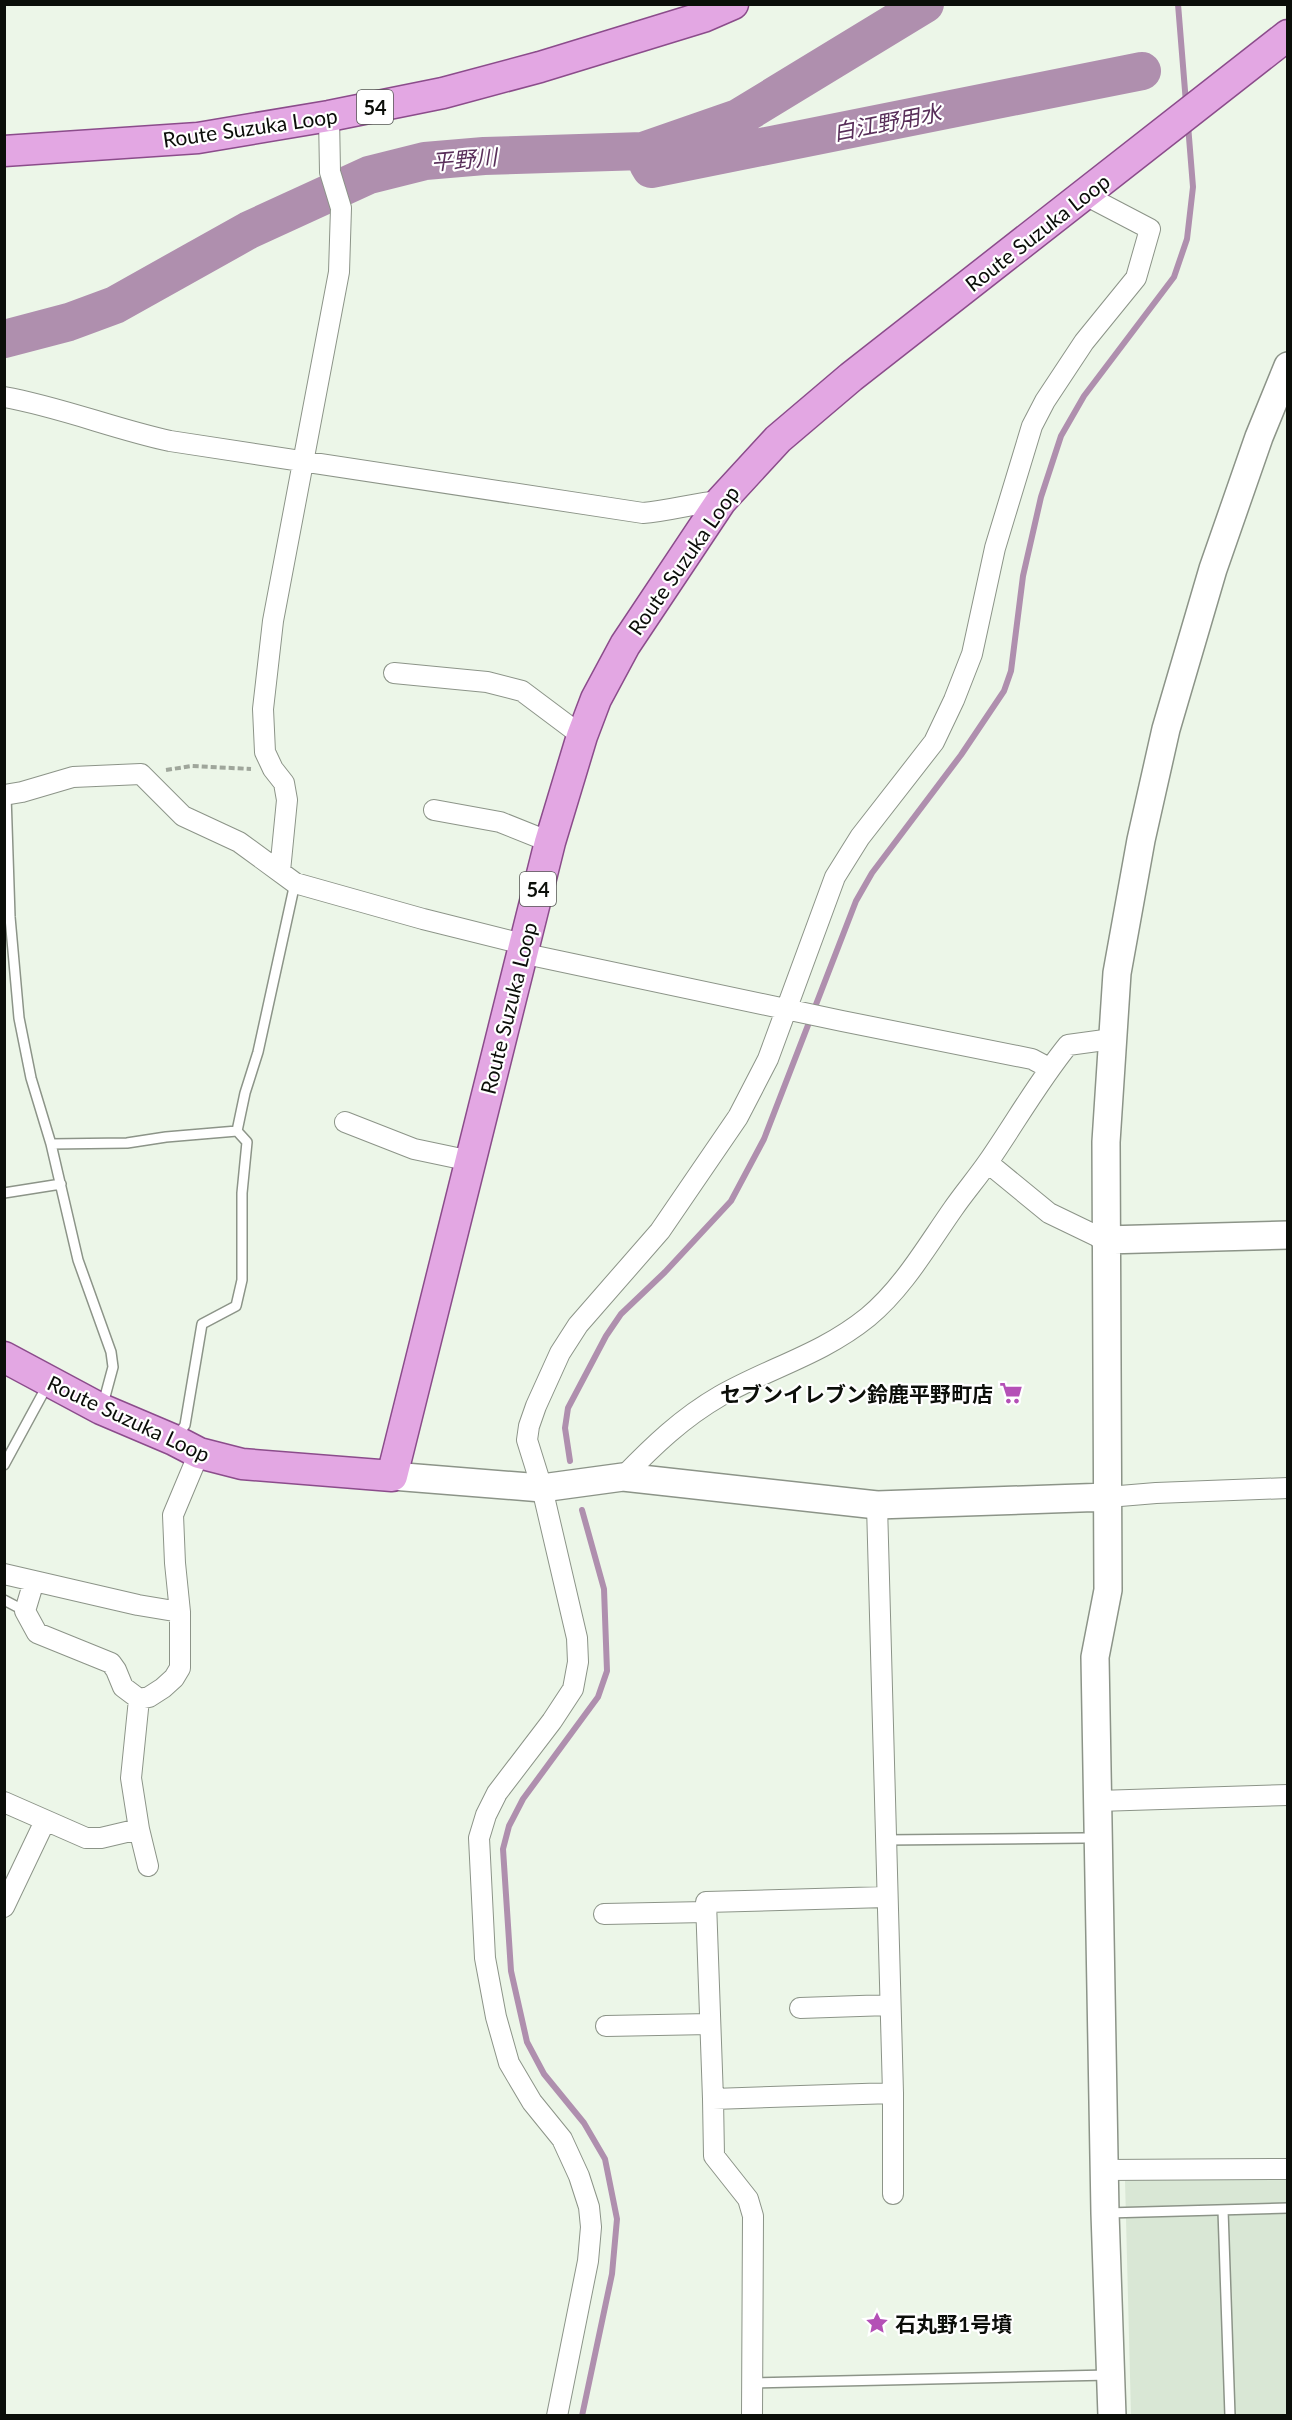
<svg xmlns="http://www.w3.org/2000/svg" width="1292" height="2420" viewBox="0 0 1292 2420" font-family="Lato,'Noto Sans JP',sans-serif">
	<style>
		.built { fill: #d9e7d5 }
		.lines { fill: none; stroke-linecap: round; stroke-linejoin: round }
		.stream { stroke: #af8fae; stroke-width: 6 }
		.river { stroke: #af8fae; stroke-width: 38 }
		.lane-casing { stroke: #8c9488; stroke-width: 12 }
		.street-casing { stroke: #8c9488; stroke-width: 22 }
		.secondary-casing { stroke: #8c9488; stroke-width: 30 }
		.primary-casing { stroke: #8b4c8b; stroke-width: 33 }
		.path { stroke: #9fa69b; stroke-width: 4; stroke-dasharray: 6 3; stroke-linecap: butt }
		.lane { stroke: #fff; stroke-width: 9 }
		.street { stroke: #fff; stroke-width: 20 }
		.secondary { stroke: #fff; stroke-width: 27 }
		.primary { stroke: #e3a7e3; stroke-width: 30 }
		.labels { text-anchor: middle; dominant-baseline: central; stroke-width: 4.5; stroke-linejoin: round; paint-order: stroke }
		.shield { fill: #fff; stroke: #545653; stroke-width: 1.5 }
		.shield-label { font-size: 20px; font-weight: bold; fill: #0b0e09 }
		.street-label { font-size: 21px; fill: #0b0e09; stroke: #fff }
		.poi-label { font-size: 21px; font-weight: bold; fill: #0b0e09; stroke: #fff; text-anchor: end }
		.water-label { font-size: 22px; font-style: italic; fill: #592f5a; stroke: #fff }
	</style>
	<rect width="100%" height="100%" fill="#ecf6e8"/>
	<!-- built -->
	<path class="built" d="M 1287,2177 L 1287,2415 L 1131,2415 L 1125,2180 Z"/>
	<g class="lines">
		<!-- stream -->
		<path class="stream" d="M 1178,4 L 1186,103
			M 570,1461 L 565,1428 L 568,1408 L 606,1336 L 621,1314 L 665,1272 L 731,1201 L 764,1139 L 856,901 L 872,873 L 961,755 L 1004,691 L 1011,671 L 1023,576 L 1041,497 L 1061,436 L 1084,396 L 1174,277 L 1187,239 L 1193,187 L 1188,125
			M 582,1510 L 604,1589 L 607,1671 L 598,1697 L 523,1799 L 509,1826 L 503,1849 L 511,1971 L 527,2042 L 544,2074 L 584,2123 L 605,2159 L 617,2219 L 612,2274 L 582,2416"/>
		<!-- river -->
		<path class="river" d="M 648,164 L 651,169 L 1142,71
			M 4,339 L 69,322 L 115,305 L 249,230 L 369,175 L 425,161 L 484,156 L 643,151 L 738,118 L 925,4"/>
		<!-- lane casing -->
		<g class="lane-casing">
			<path id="lane" d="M 6,795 L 10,917 L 19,1018 L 31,1078 L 51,1144 L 78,1260 L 111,1352 L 113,1367 L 103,1404
				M 237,1131 L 245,1093 L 258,1052 L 295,883
				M 51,1144 L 127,1143 L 166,1137 L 237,1131
				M 4,1193 L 61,1184
				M 176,1438 L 185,1425 L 202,1324 L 236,1306 L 242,1280 L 242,1193 L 247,1142 L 237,1131
				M 4,1465 L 48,1384
				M 4,1600 L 25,1611
				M 885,1840 L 1084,1838
				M 1223,2210 L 1230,2416
				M 1107,2213 L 1288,2208
				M 752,2383 L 1110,2375"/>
		</g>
		<!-- street casing -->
		<g class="street-casing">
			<path id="street" d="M 4,397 C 61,407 114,429 170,441 L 643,513 C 669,511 694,503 721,501
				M 394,673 L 487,682 L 522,691 L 582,736
				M 4,795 L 22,792 L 73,777 L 141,774 L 183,816 L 239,842 L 295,883 L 423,919 L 523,944
				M 434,810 L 500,822 L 550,842
				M 280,871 L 287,800 L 284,783 L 273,769 L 265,752 L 263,709 L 273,621 L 339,272 L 341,208 L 330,172 L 329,116
				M 521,953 L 842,1021 L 1032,1059 L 1049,1068
				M 345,1122 L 414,1149 L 471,1161
				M 988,1163 L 1049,1213 L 1105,1240
				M 623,1477 C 653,1446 682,1418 720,1396 C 771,1367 821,1355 868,1317 C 903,1288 927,1246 953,1209 C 964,1193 977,1178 988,1162 C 1015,1123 1038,1082 1068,1045 L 1112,1039
				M 1108,1497 L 1156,1493 L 1288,1488
				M 4,1574 L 138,1605 L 180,1612
				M 34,1581 L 25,1611 L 37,1633 L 111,1663 L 116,1670 L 123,1687 L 139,1699
				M 1098,1801 L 1288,1795
				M 4,1802 L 86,1838 L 101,1838 L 139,1829 L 131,1778 L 139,1699 L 149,1697 L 163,1688 L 174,1678 L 180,1668 L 180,1612 L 175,1563 L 173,1515 L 199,1453
				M 139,1829 L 148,1866
				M 4,1907 L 45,1821
				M 604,1914 L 706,1912
				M 800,2008 L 889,2005
				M 606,2026 L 710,2024
				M 893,2093 L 893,2194
				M 713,2099 L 706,1902 L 886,1897
				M 1104,2170 L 1288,2169
				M 557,2416 L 588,2261 L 591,2227 L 589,2207 L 579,2176 L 562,2139 L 532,2102 L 509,2063 L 496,2017 L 485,1958 L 479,1838 L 486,1815 L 497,1793 L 552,1721 L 573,1689 L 578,1662 L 577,1638 L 542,1488 L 527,1440 L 529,1426 L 536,1406 L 560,1353 L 578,1325 L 660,1231 L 738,1117 L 768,1059 L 835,877 L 860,837 L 934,742 L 954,700 L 972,654 L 995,548 L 1032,426 L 1045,401 L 1084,342 L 1136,278 L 1150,229 L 1085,195
				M 752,2416 L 753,2216 L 748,2199 L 714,2156 L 713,2099 L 893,2093 L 877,1505"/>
		</g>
		<!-- secondary casing -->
		<g class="secondary-casing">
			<path id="secondary" d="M 1105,1240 L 1288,1235
				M 392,1476 L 542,1488 L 623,1477 L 877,1505 L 1108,1497
				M 1112,2416 L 1105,2213 L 1095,1657 L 1108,1590 L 1106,1142 L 1117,973 L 1141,840 L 1166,729 L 1213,569 L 1259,437 L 1288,366"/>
		</g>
		<!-- primary casing -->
		<g class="primary-casing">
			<path id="primary" d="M 4,151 L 198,138 L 329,116 L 443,93 L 540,67 L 703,17 L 733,4
				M 4,1357 L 101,1409 L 174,1440 L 199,1453 L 242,1464 L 392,1476 L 550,842 L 582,736 L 596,699 L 625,645 L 721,501 L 778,439 L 851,377 L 1288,35"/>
		</g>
		<!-- path -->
		<path class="path" d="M 166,770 L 192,766 L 251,769"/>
		<!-- lane -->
		<use href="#lane" class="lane"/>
		<!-- street -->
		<use href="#street" class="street"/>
		<!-- secondary -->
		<use href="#secondary" class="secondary"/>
		<!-- primary -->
		<use href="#primary" class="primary"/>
	</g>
	<!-- icons -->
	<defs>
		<g id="supermarket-bare" transform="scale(1.8)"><path d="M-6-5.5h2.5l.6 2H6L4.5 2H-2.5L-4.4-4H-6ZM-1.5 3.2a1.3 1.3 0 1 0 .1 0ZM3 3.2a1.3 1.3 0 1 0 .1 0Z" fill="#b450b6" stroke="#fff" stroke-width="2.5" paint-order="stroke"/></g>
		<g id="sight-bare" transform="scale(1.8)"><path d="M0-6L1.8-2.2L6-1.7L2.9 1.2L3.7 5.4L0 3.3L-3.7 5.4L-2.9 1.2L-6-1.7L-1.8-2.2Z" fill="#b450b6" stroke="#fff" stroke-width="2.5" paint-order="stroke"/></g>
	</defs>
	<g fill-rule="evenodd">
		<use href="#supermarket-bare" x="1011" y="1393"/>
		<use href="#sight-bare" x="877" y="2323"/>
	</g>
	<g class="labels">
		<!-- shield labels -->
		<g class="shield">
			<rect x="357" y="90" width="36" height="34" rx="4.5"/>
			<rect x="520" y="872" width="36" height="34" rx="4.5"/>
		</g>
		<g class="shield-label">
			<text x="375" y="107">54</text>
			<text x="538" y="889">54</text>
		</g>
		<!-- street labels -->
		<g class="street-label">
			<text transform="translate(250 127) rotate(-8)">Route Suzuka Loop</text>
			<text transform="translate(1037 232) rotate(-38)">Route Suzuka Loop</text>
			<text transform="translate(683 560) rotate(-55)">Route Suzuka Loop</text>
			<text transform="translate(508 1008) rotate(-76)">Route Suzuka Loop</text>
			<text transform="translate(129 1418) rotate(25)">Route Suzuka Loop</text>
		</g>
		<!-- poi labels -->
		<g class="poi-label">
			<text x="993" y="1393">セブンイレブン鈴鹿平野町店</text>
			<text x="895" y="2323" text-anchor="start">石丸野1号墳</text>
		</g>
		<!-- water labels -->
		<g class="water-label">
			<text transform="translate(887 122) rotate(-11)">白江野用水</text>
			<text transform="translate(464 159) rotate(-5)">平野川</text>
		</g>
	</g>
	<!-- border -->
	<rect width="1292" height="2420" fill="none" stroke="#0b0e09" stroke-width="12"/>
</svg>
